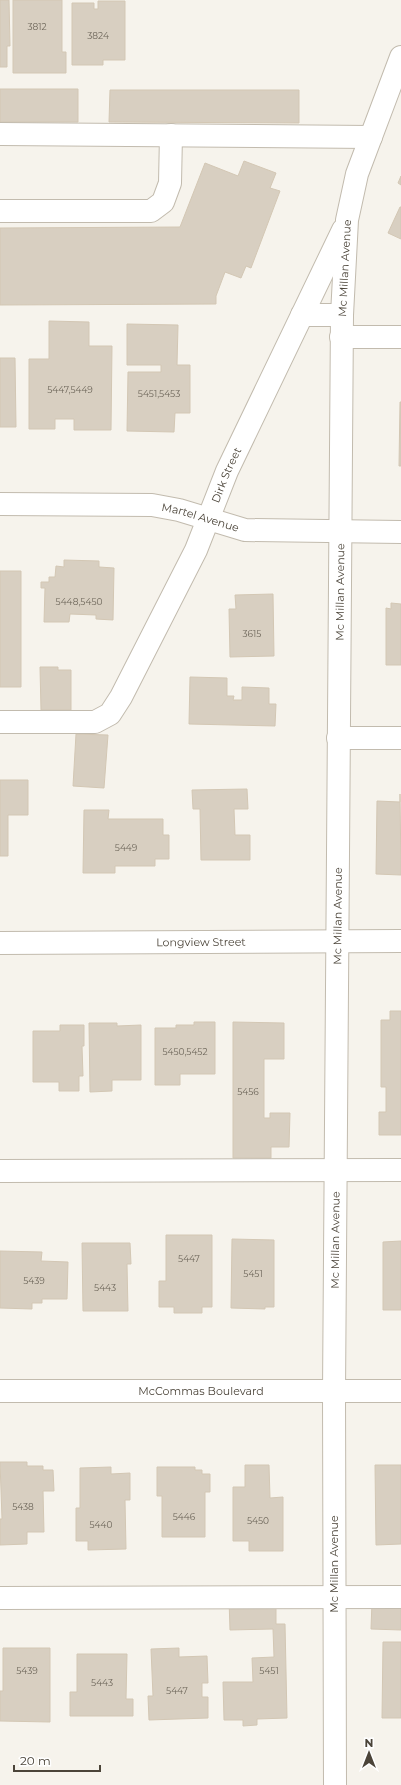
<svg xmlns="http://www.w3.org/2000/svg" width="401" height="1785" viewBox="0 0 401 1785" font-family="Montserrat,sans-serif">
	<style>
		.building { fill: #d8cfc1; stroke: #d3c7b4 }
		.lines { fill: none; stroke-linecap: round; stroke-linejoin: round }
		.minor-casing { stroke: #c2bbae; stroke-width: 24 }
		.minor { stroke: #fff; stroke-width: 22 }
		.labels { text-anchor: middle; dominant-baseline: central; stroke-width: 3; stroke-linejoin: round; paint-order: stroke }
		.number-label { font-size: 9px; fill: #6e675b }
		.street-label { font-size: 11px; fill: #4b4439; stroke: #fff }
	</style>
	<rect width="100%" height="100%" fill="#f6f3ec"/>
	<!-- building -->
	<path class="building" d="M 0,0 L 9,0 L 10,46 L 7,46 L 7,67 L 0,67 Z
		M 13,0 L 62,0 L 62,52 L 66,52 L 66,73 L 13,73 Z
		M 98,1 L 125,1 L 125,60 L 103,60 L 103,65 L 72,65 L 72,3 L 94,3 L 94,9 L 98,9 Z
		M 0,89 L 78,89 L 78,122 L 0,122 Z
		M 110,90 L 299,90 L 299,123 L 109,122 Z
		M 244,161 L 276,173 L 270,188 L 280,191 L 251,268 L 246,266 L 241,278 L 225,272 L 216,296 L 216,304 L 0,305 L 0,228 L 180,227 L 205,163 L 238,176 Z
		M 401,176 L 401,185 L 398,183 Z
		M 400,207 L 401,207 L 401,239 L 388,233 Z
		M 49,321 L 89,322 L 89,346 L 112,346 L 111,430 L 74,430 L 74,419 L 55,419 L 55,429 L 29,429 L 29,359 L 49,359 Z
		M 127,324 L 178,325 L 177,365 L 190,365 L 190,413 L 175,413 L 174,432 L 127,431 L 128,372 L 161,372 L 161,365 L 127,365 Z
		M 0,358 L 15,358 L 16,427 L 0,427 Z
		M 400,402 L 401,402 L 401,466 L 399,466 Z
		M 64,560 L 99,561 L 99,567 L 114,568 L 113,620 L 96,619 L 96,615 L 70,614 L 69,622 L 44,622 L 45,588 L 41,588 L 41,582 L 49,582 L 49,577 L 55,577 L 56,566 L 64,567 Z
		M 0,571 L 21,571 L 21,687 L 0,687 Z
		M 273,594 L 274,656 L 230,657 L 229,609 L 236,609 L 235,595 Z
		M 391,603 L 401,604 L 401,665 L 386,665 L 386,608 L 391,609 Z
		M 40,667 L 58,667 L 58,670 L 71,670 L 71,710 L 41,710 Z
		M 190,677 L 227,678 L 227,696 L 234,696 L 233,700 L 242,700 L 242,687 L 269,688 L 269,704 L 276,704 L 275,726 L 189,724 Z
		M 76,734 L 108,735 L 104,788 L 73,786 Z
		M 0,780 L 28,780 L 28,815 L 8,815 L 8,856 L 0,856 Z
		M 247,789 L 248,809 L 234,809 L 235,835 L 250,835 L 250,860 L 201,860 L 200,809 L 193,809 L 192,790 Z
		M 400,794 L 401,875 L 376,874 L 377,801 L 400,802 Z
		M 84,810 L 109,810 L 108,819 L 163,819 L 163,835 L 169,835 L 169,859 L 155,859 L 155,866 L 115,866 L 115,873 L 83,873 Z
		M 390,1011 L 401,1011 L 401,1135 L 379,1135 L 379,1112 L 386,1112 L 386,1087 L 381,1087 L 381,1020 L 390,1020 Z
		M 194,1022 L 215,1022 L 215,1074 L 180,1074 L 180,1085 L 155,1085 L 155,1028 L 176,1028 L 176,1025 L 194,1025 Z
		M 233,1022 L 284,1023 L 284,1059 L 264,1059 L 264,1118 L 270,1118 L 270,1113 L 290,1113 L 289,1147 L 271,1147 L 271,1158 L 233,1158 Z
		M 89,1023 L 117,1023 L 117,1026 L 141,1025 L 141,1080 L 112,1080 L 112,1091 L 90,1092 Z
		M 60,1025 L 84,1025 L 84,1046 L 82,1046 L 83,1076 L 79,1076 L 79,1091 L 59,1091 L 59,1082 L 33,1082 L 33,1031 L 60,1031 Z
		M 166,1235 L 212,1235 L 212,1307 L 202,1307 L 202,1313 L 174,1313 L 174,1307 L 159,1307 L 159,1281 L 166,1281 Z
		M 232,1239 L 274,1240 L 274,1307 L 265,1307 L 265,1309 L 231,1308 Z
		M 401,1241 L 401,1310 L 383,1310 L 383,1242 Z
		M 82,1243 L 130,1243 L 131,1264 L 127,1264 L 128,1311 L 83,1311 Z
		M 0,1251 L 42,1252 L 41,1261 L 68,1262 L 67,1299 L 42,1299 L 42,1303 L 32,1303 L 32,1309 L 0,1308 Z
		M 0,1462 L 27,1462 L 27,1466 L 43,1466 L 43,1470 L 53,1470 L 54,1491 L 43,1491 L 44,1532 L 27,1532 L 27,1544 L 0,1545 L 0,1519 L 2,1519 Z
		M 245,1465 L 269,1465 L 270,1498 L 283,1497 L 283,1551 L 249,1551 L 249,1541 L 233,1541 L 233,1487 L 245,1487 Z
		M 375,1465 L 401,1465 L 401,1544 L 376,1545 Z
		M 111,1467 L 111,1474 L 130,1473 L 130,1500 L 125,1500 L 126,1549 L 88,1550 L 88,1541 L 76,1541 L 76,1508 L 80,1508 L 80,1468 Z
		M 157,1467 L 195,1467 L 195,1470 L 202,1470 L 202,1474 L 210,1474 L 210,1492 L 205,1492 L 205,1537 L 162,1537 L 162,1496 L 157,1496 Z
		M 276,1598 L 276,1624 L 285,1624 L 287,1718 L 257,1719 L 257,1725 L 243,1726 L 243,1720 L 224,1720 L 223,1682 L 253,1682 L 252,1658 L 274,1657 L 273,1629 L 230,1630 L 229,1599 Z
		M 401,1598 L 401,1630 L 371,1629 L 372,1602 Z
		M 383,1642 L 401,1642 L 401,1718 L 382,1718 Z
		M 3,1648 L 50,1648 L 50,1722 L 0,1721 L 0,1691 L 3,1691 Z
		M 179,1648 L 179,1657 L 207,1656 L 208,1683 L 202,1683 L 202,1697 L 208,1697 L 208,1718 L 149,1720 L 148,1696 L 153,1696 L 151,1649 Z
		M 77,1654 L 127,1654 L 126,1699 L 133,1699 L 133,1716 L 70,1716 L 70,1692 L 77,1692 Z"/>
	<g class="lines">
		<!-- minor casing -->
		<g class="minor-casing">
			<g id="minor">
				<path d="M 0,134 L 371,137"/>
				<path d="M 0,211 L 151,211 L 163,202 L 170,183 L 171,135"/>
				<path d="M 302,315 L 342,315"/>
				<path d="M 341,337 L 401,337"/>
				<path id="s1" d="M 0,504 L 152,505 L 179,510 L 245,530 L 401,532"/>
				<path id="s2" d="M 0,722 L 95,722 L 110,714 L 121,697 L 196,550 L 227,471 L 343,230"/>
				<path d="M 338,738 L 401,738"/>
				<path id="s3" d="M 0,943 L 401,941"/>
				<path d="M 0,1171 L 401,1170"/>
				<path id="s4" d="M 0,1391 L 401,1391"/>
				<path d="M 0,1598 L 401,1597"/>
				<path id="s5" d="M 335,1785 L 334,1392 L 342,315 L 347,220 L 357,174 L 401,57"/>
			</g>
		</g>
		<!-- minor -->
		<use href="#minor" class="minor"/>
	</g>
	<g class="labels">
		<!-- number labels -->
		<g class="number-label">
			<text x="37" y="26">3812</text>
			<text x="98" y="35">3824</text>
			<text x="70" y="389">5447,5449</text>
			<text x="159" y="393">5451,5453</text>
			<text x="79" y="601">5448,5450</text>
			<text x="252" y="633">3615</text>
			<text x="126" y="847">5449</text>
			<text x="185" y="1051">5450,5452</text>
			<text x="248" y="1091">5456</text>
			<text x="189" y="1258">5447</text>
			<text x="253" y="1273">5451</text>
			<text x="34" y="1280">5439</text>
			<text x="105" y="1287">5443</text>
			<text x="23" y="1506">5438</text>
			<text x="184" y="1516">5446</text>
			<text x="258" y="1520">5450</text>
			<text x="101" y="1524">5440</text>
			<text x="27" y="1670">5439</text>
			<text x="269" y="1670">5451</text>
			<text x="102" y="1682">5443</text>
			<text x="177" y="1690">5447</text>
		</g>
		<!-- street labels -->
		<g class="street-label">
			<text stroke="none"><textPath href="#s5" startOffset="1517">Mc Millan Avenue</textPath></text>
			<text stroke="none"><textPath href="#s2" startOffset="378">Dirk Street</textPath></text>
			<text stroke="none"><textPath href="#s1" startOffset="202">Martel Avenue</textPath></text>
			<text stroke="none"><textPath href="#s5" startOffset="1193">Mc Millan Avenue</textPath></text>
			<text stroke="none"><textPath href="#s5" startOffset="869">Mc Millan Avenue</textPath></text>
			<text stroke="none"><textPath href="#s3" startOffset="201">Longview Street</textPath></text>
			<text stroke="none"><textPath href="#s5" startOffset="545">Mc Millan Avenue</textPath></text>
			<text stroke="none"><textPath href="#s4" startOffset="201">McCommas Boulevard</textPath></text>
			<text transform="translate(334 1564) rotate(-90)">Mc Millan Avenue</text>
		</g>
	</g>
	<!-- north arrow -->
	<g transform="translate(369 1753)" stroke="#ffffff" stroke-width="3" paint-order="stroke">
	<path d="M0-3L7 15L0 10L-7 15Z" fill="#4b4439"/>
	<text y="-6" font-size="11" font-weight="bold" text-anchor="middle" fill="#4b4439">N</text>
	</g>
	<!-- scale -->
	<path d="M14 1765v6h86v-6" fill="none" stroke="#4b4439" stroke-width="2"/>
	<text x="20" y="1765" font-size="12" fill="#4b4439" stroke="#ffffff" stroke-width="3" paint-order="stroke">20 m</text>
</svg>
